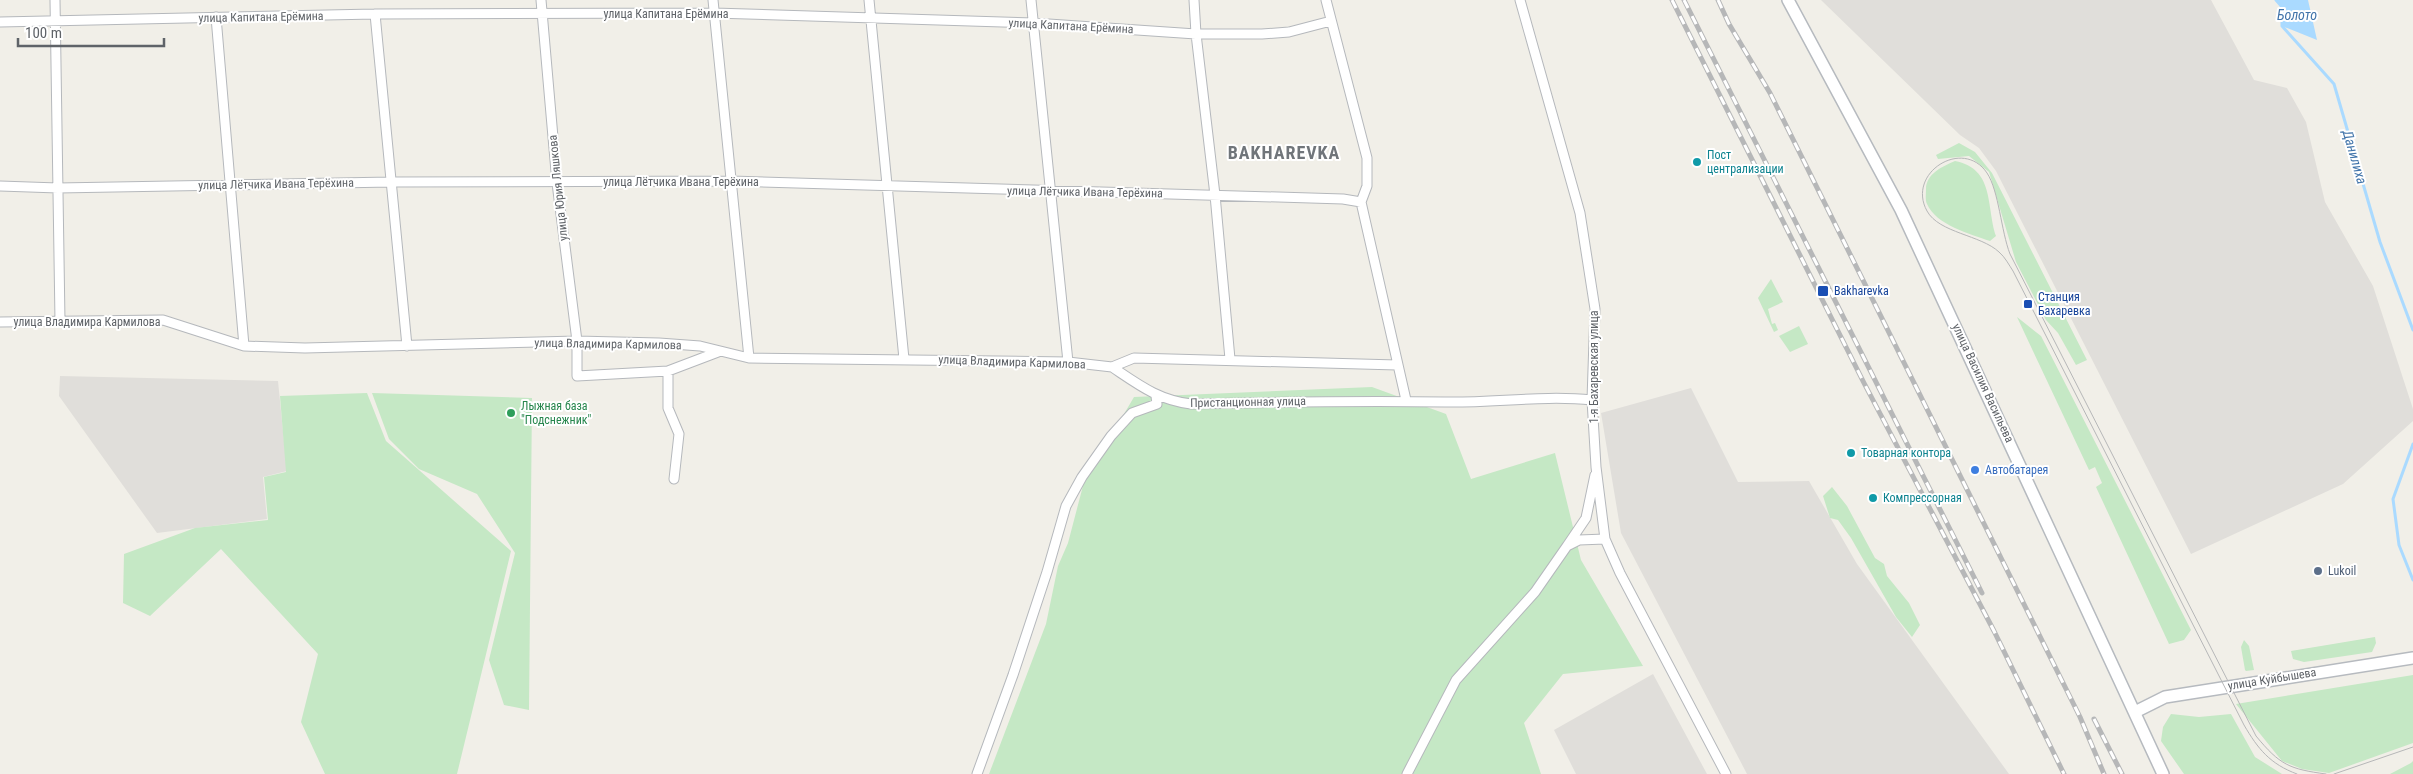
<svg xmlns="http://www.w3.org/2000/svg" width="2413" height="774" viewBox="0 0 2413 774" font-family="'Roboto Condensed',sans-serif">
	<style>
		.industrial { fill: #e0deda }
		.green { fill: #c5e8c5 }
		.water { fill: #aadaff }
		.lines { fill: none; stroke-linecap: round; stroke-linejoin: round }
		.stream { stroke: #aadaff; stroke-width: 3 }
		.minor-casing { stroke: #b5b8bc; stroke-width: 11 }
		.secondary-casing { stroke: #b6babf; stroke-width: 14 }
		.minor { stroke: #fff; stroke-width: 9 }
		.secondary { stroke: #fff; stroke-width: 11 }
		.tram { stroke: #b6b7b8; stroke-width: 1 }
		.rail-casing { stroke: #b6b7b8; stroke-width: 5 }
		.rail { stroke: #fff; stroke-width: 3; stroke-dasharray: 9; stroke-linecap: butt }
		.culture-dot { fill: #0f9aa8; stroke: #fff; stroke-width: 2 }
		.transit-dot { fill: #1a4fb4; stroke: #fff; stroke-width: 2 }
		.leisure-dot { fill: #2e9e5b; stroke: #fff; stroke-width: 2 }
		.shop-dot { fill: #3f7fe0; stroke: #fff; stroke-width: 2 }
		.service-dot { fill: #5c6f8a; stroke: #fff; stroke-width: 2 }
		.labels { text-anchor: middle; dominant-baseline: central; stroke-width: 4; stroke-linejoin: round; paint-order: stroke }
		.street-label { font-size: 12px; fill: #5f6368; stroke: #fff }
		.culture-label { font-size: 12px; fill: #0d838f; stroke: #fff; text-anchor: start }
		.transit-label { font-size: 12px; fill: #164399; stroke: #fff; text-anchor: start }
		.leisure-label { font-size: 12px; fill: #27864d; stroke: #fff; text-anchor: start }
		.shop-label { font-size: 12px; fill: #366cbe; stroke: #fff; text-anchor: start }
		.service-label { font-size: 12px; fill: #4e5e75; stroke: #fff; text-anchor: start }
		.water-label { font-size: 14px; font-style: italic; fill: #4174aa; stroke: #fff }
		.district-label { font-size: 18px; font-weight: bold; letter-spacing: 1px; fill: #70757a; stroke: #fff }
	</style>
	<rect width="100%" height="100%" fill="#f1efe8"/>
	<!-- industrial -->
	<path class="industrial" d="M 1821,0 L 2211,0 L 2254,80 L 2287,88 L 2306,122 L 2325,202 L 2373,286 L 2413,409 L 2413,421 L 2343,484 L 2191,554 L 1996,171 L 1979,148 L 1960,135 Z
		M 60,376 L 278,381 L 287,471 L 263,477 L 267,519 L 157,533 L 59,396 Z
		M 1691,388 L 1738,482 L 1809,481 L 1857,564 L 2009,774 L 1747,774 L 1621,533 L 1601,413 Z
		M 1653,674 L 1707,774 L 1576,774 L 1554,730 Z"/>
	<!-- green -->
	<path class="green" d="M 1959,143 L 1975,152 L 1992,173 L 2087,360 L 2076,365 L 2058,333 L 2046,320 L 2016,262 L 1989,172 L 1969,156 L 1938,159 L 1936,155 Z
		M 1955,161 C 1995,169 1986,206 1996,236 L 1990,241 C 1970,234 1936,225 1927,204 C 1925,200 1926,194 1926,189 C 1926,174 1943,166 1955,161 Z
		M 1771,279 L 1783,302 L 1768,309 L 1772,324 L 1775,323 L 1778,330 L 1774,332 L 1758,298 Z
		M 2017,317 L 2041,336 L 2191,630 L 2184,640 L 2169,644 L 2096,487 L 2102,483 L 2095,467 L 2089,470 Z
		M 1799,326 L 1808,344 L 1790,352 L 1779,336 Z
		M 1372,387 L 1446,414 L 1471,479 L 1555,453 L 1581,560 L 1643,666 L 1563,674 L 1524,723 L 1541,774 L 989,774 L 1046,624 L 1058,566 L 1068,543 L 1084,482 L 1134,397 Z
		M 367,393 L 386,441 L 511,551 L 457,774 L 325,774 L 301,722 L 318,654 L 221,549 L 150,616 L 123,603 L 124,554 L 195,528 L 268,520 L 264,477 L 286,472 L 280,396 Z
		M 372,393 L 532,398 L 529,710 L 504,705 L 489,660 L 515,553 L 477,494 L 419,469 L 389,439 Z
		M 1832,487 L 1847,506 L 1875,558 L 1884,564 L 1887,576 L 1909,603 L 1920,625 L 1912,637 L 1896,617 L 1851,538 L 1838,520 L 1830,518 L 1823,496 Z
		M 2375,637 L 2376,643 L 2372,652 L 2304,662 L 2293,659 L 2291,651 Z
		M 2244,640 L 2249,646 L 2254,670 L 2246,671 L 2245,670 L 2241,647 Z
		M 2413,675 L 2413,743 L 2329,773 L 2302,769 L 2282,761 L 2236,704 Z
		M 2171,714 L 2199,717 L 2231,714 L 2255,757 L 2282,774 L 2184,774 L 2161,741 L 2163,727 Z
		M 2413,761 L 2413,774 L 2390,774 L 2411,763 Z"/>
	<!-- water -->
	<path class="water" d="M 2276,0 L 2308,0 L 2317,40 L 2282,26 L 2282,7 Z"/>
	<g class="lines">
		<!-- stream -->
		<path class="stream" d="M 2276,0 L 2282,7 L 2282,26 L 2334,84 L 2380,242 L 2413,330
			M 2413,444 L 2393,499 L 2399,545 L 2413,580"/>
		<!-- minor casing -->
		<g class="minor-casing">
			<path id="minor" d="M 55,0 L 60,321
				M 541,0 L 557,183 L 577,341 L 577,376 L 668,371 L 718,352
				M 713,0 L 749,358
				M 869,0 L 904,359
				M 1031,0 L 1068,362
				M 1194,0 L 1196,34 L 1215,195 L 1230,359
				M 1326,0 L 1367,158 L 1367,186 L 1361,202 L 1406,400
				M 1520,0 L 1580,213 L 1595,309 L 1592,400 L 1596,467 L 1605,539 L 1620,573 L 1726,774
				M 375,14 L 407,346
				M 216,17 L 244,346
				M 0,22 L 375,14 L 714,13 L 1034,23 L 1196,34 L 1262,34 L 1289,32 L 1331,21
				M 0,186 L 58,188 L 391,182 L 731,181 L 1343,199 L 1361,202
				M 0,322 L 163,320 L 244,346 L 305,348 L 577,341 L 659,343 L 700,346 L 749,358 L 1068,362 L 1112,367 L 1134,358 L 1397,365
				M 1112,367 C 1139,385 1158,400 1191,404 C 1276,402 1360,401 1445,402 C 1494,403 1543,395 1592,400
				M 668,371 L 668,408 L 679,434 L 674,479
				M 1567,546 L 1586,518 L 1595,475
				M 977,774 L 1013,675 L 1047,572 L 1066,506 L 1082,477 L 1111,436 L 1132,413 L 1157,404 L 1156,396
				M 1407,774 L 1456,680 L 1535,592 L 1567,546 L 1579,540 L 1605,539"/>
		</g>
		<!-- secondary casing -->
		<g class="secondary-casing">
			<path id="secondary" d="M 1788,0 L 1901,210 L 2163,774
				M 2135,712 L 2165,697 L 2413,658"/>
		</g>
		<!-- minor -->
		<use href="#minor" class="minor"/>
		<!-- secondary -->
		<use href="#secondary" class="secondary"/>
		<!-- tram -->
		<path class="tram" d="M 2297,774 C 2270,764 2258,749 2244,725 L 2013,271 C 2009,265 2005,257 1999,252 C 1981,235 1939,233 1927,211 C 1906,173 1963,137 1987,173 C 1999,191 2001,231 2010,254 L 2256,736 C 2280,765 2289,769 2326,774
			M 2334,774 L 2413,747"/>
		<!-- rail casing -->
		<g class="rail-casing">
			<path id="rail" d="M 1672,0 L 1864,383 L 1994,631 L 2064,774
				M 1684,0 L 1982,593
				M 1718,0 L 1729,24 L 1770,93 L 2080,717 L 2104,774
				M 2094,719 L 2122,774"/>
		</g>
		<!-- rail -->
		<use href="#rail" class="rail"/>
	</g>
	<!-- markers -->
	<g class="culture-dot">
		<circle cx="1697" cy="162" r="5"/>
		<circle cx="1851" cy="453" r="5"/>
		<circle cx="1873" cy="498" r="5"/>
	</g>
	<g class="transit-dot">
		<rect x="1817" y="285" width="12" height="12" rx="2.5"/>
		<rect x="2023" y="299" width="10" height="10" rx="2.5"/>
	</g>
	<circle class="leisure-dot" cx="511" cy="413" r="5"/>
	<circle class="shop-dot" cx="1975" cy="470" r="5"/>
	<circle class="service-dot" cx="2318" cy="571" r="5"/>
	<g class="labels">
		<!-- street labels -->
		<g class="street-label">
			<text x="666" y="14">улица Капитана Ерёмина</text>
			<text transform="translate(261 17) rotate(-1)">улица Капитана Ерёмина</text>
			<text transform="translate(1071 26) rotate(3)">улица Капитана Ерёмина</text>
			<text x="681" y="182">улица Лётчика Ивана Терёхина</text>
			<text transform="translate(276 184) rotate(-1)">улица Лётчика Ивана Терёхина</text>
			<text transform="translate(558 188) rotate(-96)">улица Юрия Ляшкова</text>
			<text transform="translate(1085 192) rotate(1)">улица Лётчика Ивана Терёхина</text>
			<text x="87" y="322">улица Владимира Кармилова</text>
			<text transform="translate(608 344) rotate(1)">улица Владимира Кармилова</text>
			<text transform="translate(1012 362) rotate(2)">улица Владимира Кармилова</text>
			<text transform="translate(1594 367) rotate(-90)">1-я Бахаревская улица</text>
			<text transform="translate(1983 383) rotate(65)">улица Василия Васильева</text>
			<text transform="translate(1248 402) rotate(-1)">Пристанционная улица</text>
			<text transform="translate(2272 679) rotate(-9)">улица Куйбышева</text>
		</g>
		<!-- culture labels -->
		<g class="culture-label">
			<text x="1707" y="155">Пост<tspan x="1707" dy="14">централизации</tspan></text>
			<text x="1861" y="453">Товарная контора</text>
			<text x="1883" y="498">Компрессорная</text>
		</g>
		<!-- transit labels -->
		<g class="transit-label">
			<text x="1834" y="291">Bakharevka</text>
			<text x="2038" y="297">Станция<tspan x="2038" dy="14">Бахаревка</tspan></text>
		</g>
		<!-- leisure labels -->
		<g class="leisure-label">
			<text x="521" y="406">Лыжная база<tspan x="521" dy="14">"Подснежник"</tspan></text>
		</g>
		<!-- shop labels -->
		<g class="shop-label">
			<text x="1985" y="470">Автобатарея</text>
		</g>
		<!-- service labels -->
		<g class="service-label">
			<text x="2328" y="571">Lukoil</text>
		</g>
		<!-- water labels -->
		<g class="water-label">
			<text x="2297" y="15">Болото</text>
			<text transform="translate(2355 157) rotate(74)">Данилиха</text>
		</g>
		<!-- district labels -->
		<g class="district-label">
			<text x="1284" y="152">BAKHAREVKA</text>
		</g>
	</g>
	<!-- scale -->
	<path d="M18 38v8h146v-8" fill="none" stroke="#5f6368" stroke-width="2.5"/>
	<text x="25" y="38" font-size="15" fill="#5f6368" stroke="#ffffff" stroke-width="4" paint-order="stroke">100 m</text>
</svg>
